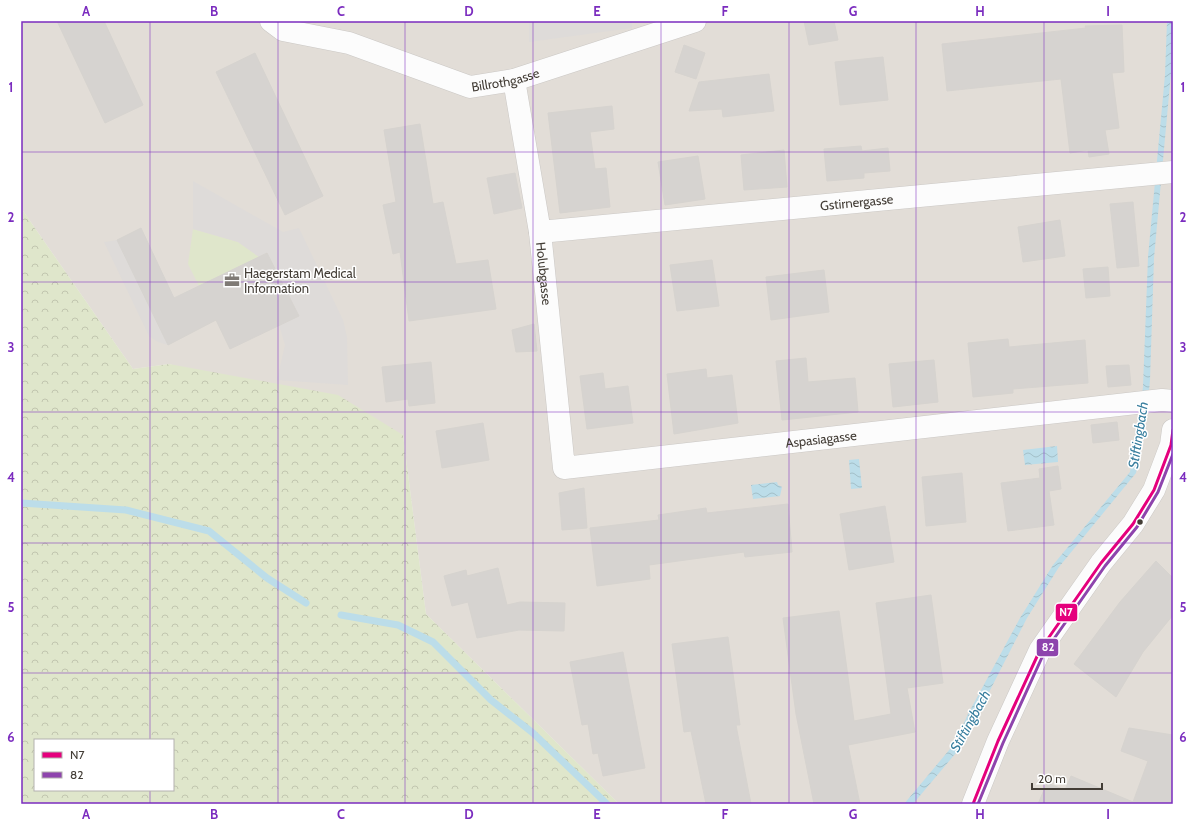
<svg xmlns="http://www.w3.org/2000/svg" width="1194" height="825" viewBox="0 0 1194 825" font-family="Cabin,sans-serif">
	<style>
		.residential { fill: #e2ddd7 }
		.green { fill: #dfe6cb }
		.forest { fill: url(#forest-crowns); fill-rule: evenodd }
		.parking { fill: #dedbd9 }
		.water { fill: url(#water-waves) }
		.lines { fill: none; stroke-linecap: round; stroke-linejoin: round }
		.stream { stroke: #bcdde9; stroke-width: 7 }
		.building { fill: #d6d3d0; stroke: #d6d3cf }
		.minor-casing { stroke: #cbc8c5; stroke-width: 23 }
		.tertiary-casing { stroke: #cbc8c5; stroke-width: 23 }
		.minor { stroke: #fcfcfc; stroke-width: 22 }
		.tertiary { stroke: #fcfcfc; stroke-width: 22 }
		.bus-1-casing { stroke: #fff; stroke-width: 6 }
		.bus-2-casing { stroke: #fff; stroke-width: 6 }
		.bus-1 { stroke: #e5007d; stroke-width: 3 }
		.bus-2 { stroke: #8e44ad; stroke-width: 3 }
		.grid { fill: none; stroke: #7b2cbf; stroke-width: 1; stroke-opacity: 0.55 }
		.bus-dot { fill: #433d36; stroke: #fff; stroke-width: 1.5 }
		.labels { text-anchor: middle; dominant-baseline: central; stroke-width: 3; stroke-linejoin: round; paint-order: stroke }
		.street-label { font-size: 13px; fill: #433d36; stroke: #fff }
		.poi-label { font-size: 13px; fill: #433d36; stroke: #fff; text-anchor: start }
		.water-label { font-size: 14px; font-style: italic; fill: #377e9e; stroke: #fff }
		.line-badge { stroke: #fff; stroke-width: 1.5 }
		.badge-label { font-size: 11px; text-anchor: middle; font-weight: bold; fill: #fff }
		.neatline { fill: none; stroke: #7b2cbf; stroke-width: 1.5 }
		.grid-label { font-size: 13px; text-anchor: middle; font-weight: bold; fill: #7b2cbf }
	</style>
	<defs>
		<pattern id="forest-crowns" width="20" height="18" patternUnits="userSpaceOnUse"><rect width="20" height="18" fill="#dfe6cb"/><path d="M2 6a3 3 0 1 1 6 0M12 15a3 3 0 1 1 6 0" fill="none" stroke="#c1c6af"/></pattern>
		<pattern id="water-waves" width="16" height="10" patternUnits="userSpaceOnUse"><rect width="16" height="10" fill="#bcdde9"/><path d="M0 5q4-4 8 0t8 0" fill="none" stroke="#a3bfc8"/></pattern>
	</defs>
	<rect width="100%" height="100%" fill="#eeece9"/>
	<!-- residential -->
	<path class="residential" d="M 21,21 L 1173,21 L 1173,804 L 619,804 L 426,614 L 403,435 L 169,364 L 133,369 L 21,208 Z"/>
	<!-- green -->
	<path class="green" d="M 193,229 L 238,242 L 259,257 L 199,286 L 188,264 Z"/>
	<!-- forest -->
	<path class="forest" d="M 21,208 L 133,369 L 169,364 L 338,395 L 403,435 L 426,614 L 619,804 L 21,804 ZM 35,740 L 173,740 L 173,790 L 35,790 Z"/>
	<!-- parking -->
	<path class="parking" d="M 529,21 L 632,21 L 632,28 L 529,42 Z
		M 193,181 L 283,232 L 299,228 L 343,320 L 347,337 L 348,385 L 277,380 L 285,345 L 279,325 L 299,316 L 267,253 L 259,257 L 238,242 L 193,229 Z
		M 141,228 L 191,333 L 168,345 L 158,342 L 149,336 L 104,242 L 117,240 Z"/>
	<!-- water -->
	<path class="water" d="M 1167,21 L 1172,21 L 1171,73 L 1154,258 L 1150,380 L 1147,413 L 1136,473 L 1059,567 L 1027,618 L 961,747 L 913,804 L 904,804 L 955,743 L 968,714 L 1020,618 L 1053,565 L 1130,472 L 1143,387 L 1148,257 L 1165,75 Z
		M 1057,446 L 1058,462 L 1025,465 L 1023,450 Z
		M 859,459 L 862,488 L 851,489 L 849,460 Z
		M 777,482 L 778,485 L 782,487 L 780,496 L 753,499 L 751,485 Z"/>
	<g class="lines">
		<!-- stream -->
		<path class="stream" d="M 21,503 L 126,510 L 209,531 L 267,578 L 306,603
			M 341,615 L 398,625 L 433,642 L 491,700 L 533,733 L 607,804"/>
	</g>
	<!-- building -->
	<path class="building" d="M 57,21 L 104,21 L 143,105 L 105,123 Z
		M 804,21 L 834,21 L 838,40 L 809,45 Z
		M 1122,25 L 1124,72 L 1112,73 L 1119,128 L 1105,130 L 1109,154 L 1089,157 L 1088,150 L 1070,153 L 1061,79 L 947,91 L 942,44 L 1086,28 L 1085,26 Z
		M 684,45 L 705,53 L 696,79 L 675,72 Z
		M 255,53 L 323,196 L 285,215 L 216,72 Z
		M 883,57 L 888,100 L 840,105 L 835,62 Z
		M 769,74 L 774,111 L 723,117 L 722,109 L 689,111 L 699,82 Z
		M 612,106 L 614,129 L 590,132 L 595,169 L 606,168 L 610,207 L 560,213 L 548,113 Z
		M 420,124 L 433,204 L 443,202 L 456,264 L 488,260 L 496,309 L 409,321 L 400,252 L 393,254 L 383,205 L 396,202 L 384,130 Z
		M 861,146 L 862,151 L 888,148 L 890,171 L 864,173 L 864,178 L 827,181 L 824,149 Z
		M 784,150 L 787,187 L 744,190 L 741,155 Z
		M 698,156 L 705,199 L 665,205 L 658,162 Z
		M 515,173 L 522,208 L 494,214 L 487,178 Z
		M 1133,202 L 1139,266 L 1117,268 L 1110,204 Z
		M 1060,220 L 1065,256 L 1023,262 L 1018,227 Z
		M 141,228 L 174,298 L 267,253 L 299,316 L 230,349 L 216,320 L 168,345 L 117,240 Z
		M 712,260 L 719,306 L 677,311 L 670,265 Z
		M 1108,267 L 1110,296 L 1086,298 L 1083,269 Z
		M 824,270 L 829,312 L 771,320 L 766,277 Z
		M 534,324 L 537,351 L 516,352 L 512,330 Z
		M 1008,339 L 1009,347 L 1085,340 L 1088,383 L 1013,389 L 1013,393 L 973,397 L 968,343 Z
		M 806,358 L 808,382 L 855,378 L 858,412 L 782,420 L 776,361 Z
		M 934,360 L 938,402 L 893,407 L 889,364 Z
		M 431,362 L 435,403 L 409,406 L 408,399 L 386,402 L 382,367 Z
		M 1129,365 L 1131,385 L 1108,387 L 1106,366 Z
		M 706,369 L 707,378 L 732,375 L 738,423 L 674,434 L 667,374 Z
		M 603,373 L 605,389 L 628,386 L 633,423 L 587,429 L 580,376 Z
		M 1117,422 L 1119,440 L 1093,443 L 1091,425 Z
		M 483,423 L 489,460 L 442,468 L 436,431 Z
		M 1058,466 L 1061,489 L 1049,491 L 1054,525 L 1008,531 L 1001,483 L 1040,478 L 1039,469 Z
		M 962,473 L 966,522 L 926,526 L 922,477 Z
		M 584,488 L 587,528 L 562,530 L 559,493 Z
		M 788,504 L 792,552 L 745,557 L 744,552 L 649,565 L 650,579 L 597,586 L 590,528 L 659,520 L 658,515 L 706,508 L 707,513 Z
		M 885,506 L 894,562 L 849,570 L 840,514 Z
		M 1156,561 L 1173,578 L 1173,615 L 1143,652 L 1116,697 L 1074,664 L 1120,602 Z
		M 498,568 L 507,605 L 520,602 L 565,603 L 564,631 L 519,630 L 477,638 L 468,602 L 452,606 L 444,576 L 466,570 L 467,576 Z
		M 931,595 L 943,683 L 907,688 L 915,732 L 848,745 L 860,804 L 814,804 L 796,714 L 783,618 L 839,611 L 854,721 L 891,714 L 876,603 Z
		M 728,637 L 740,725 L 736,725 L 751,804 L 706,804 L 691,731 L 684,732 L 672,644 Z
		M 623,652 L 645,768 L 603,776 L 598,753 L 593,754 L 588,724 L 582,725 L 570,662 Z
		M 1129,728 L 1173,735 L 1173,804 L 1038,804 L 1047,783 L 1065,790 L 1071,776 L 1133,802 L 1148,761 L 1121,751 Z"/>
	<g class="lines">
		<!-- minor casing -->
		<g class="minor-casing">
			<g id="minor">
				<path id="s1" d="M 271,21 L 283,30 L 349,43 L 470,87 L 514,80 L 695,21"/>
				<path id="s2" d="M 514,80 L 540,232 L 564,468 L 1162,400 L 1173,401"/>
				<path id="s3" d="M 540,232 L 1173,172"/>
			</g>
		</g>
		<!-- tertiary casing -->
		<g class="tertiary-casing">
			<path id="tertiary" d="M 973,804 L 998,741 L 1040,650 L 1101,563 L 1133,524 L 1154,490 L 1171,445 L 1173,430"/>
		</g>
		<!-- minor -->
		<use href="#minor" class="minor"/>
		<!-- tertiary -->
		<use href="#tertiary" class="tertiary"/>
		<!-- bus-1 casing -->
		<g class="bus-1-casing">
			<path id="bus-1" d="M 973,804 L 998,741 L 1040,650 L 1101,563 L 1133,524 L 1154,490 L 1171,445 L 1173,430"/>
		</g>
		<!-- bus-2 casing -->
		<g class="bus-2-casing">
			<path id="bus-2" d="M 978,804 L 1003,743 L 1044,653 L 1105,566 L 1137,527 L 1158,492 L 1173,454"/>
		</g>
		<!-- bus-1 -->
		<use href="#bus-1" class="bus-1"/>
		<!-- bus-2 -->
		<use href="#bus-2" class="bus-2"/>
	</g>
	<!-- grid -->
	<path class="grid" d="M 150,21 L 150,740M 278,21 L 278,804M 405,21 L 405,804M 533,21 L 533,804M 661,21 L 661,804M 789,21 L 789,804M 916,21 L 916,804M 1044,21 L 1044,804M 21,152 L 1173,152M 21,282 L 1173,282M 21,412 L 1173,412M 21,543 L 1173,543M 21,673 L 1173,673M 150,790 L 150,804"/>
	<!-- icons -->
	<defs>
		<g id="office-bare" transform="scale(1.2)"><path d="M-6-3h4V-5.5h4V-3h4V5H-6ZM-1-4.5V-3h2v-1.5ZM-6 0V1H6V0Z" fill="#7f7a75" stroke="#fff" stroke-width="2.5" paint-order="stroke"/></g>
	</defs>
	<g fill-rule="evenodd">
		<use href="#office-bare" x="232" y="280"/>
	</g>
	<!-- markers -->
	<circle class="bus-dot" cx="1140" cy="522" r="3.5"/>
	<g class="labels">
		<!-- street labels -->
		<g class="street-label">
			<text stroke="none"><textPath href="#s1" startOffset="247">Billrothgasse</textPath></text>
			<text stroke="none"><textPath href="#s3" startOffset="318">Gstirnergasse</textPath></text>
			<text stroke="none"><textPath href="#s2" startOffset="196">Holubgasse</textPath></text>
			<text stroke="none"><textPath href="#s2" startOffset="650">Aspasiagasse</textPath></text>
		</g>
		<!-- poi labels -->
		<g class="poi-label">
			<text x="244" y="273">Haegerstam Medical<tspan x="244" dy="15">Information</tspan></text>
		</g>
		<!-- water labels -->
		<g class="water-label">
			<text transform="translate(1138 435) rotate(-81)">Stiftingbach</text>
			<text transform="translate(970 721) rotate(-61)">Stiftingbach</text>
		</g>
	</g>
	<g class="line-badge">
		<rect x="1055" y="603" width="23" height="19" rx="4" fill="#e5007d"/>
		<rect x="1036" y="638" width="23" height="19" rx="4" fill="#8e44ad"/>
	</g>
	<g class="badge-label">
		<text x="1066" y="616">N7</text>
		<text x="1048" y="651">82</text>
	</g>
	<!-- border -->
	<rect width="1194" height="825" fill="none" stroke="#ffffff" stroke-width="44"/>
	<!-- legend -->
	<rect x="34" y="739" width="140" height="52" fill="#ffffff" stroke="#b4b1af"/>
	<rect x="42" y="752" width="20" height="6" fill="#e5007d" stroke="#b4b1af"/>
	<text x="70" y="759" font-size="12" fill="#433d36">N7</text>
	<rect x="42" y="772" width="20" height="6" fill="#8e44ad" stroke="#b4b1af"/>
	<text x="70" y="779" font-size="12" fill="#433d36">82</text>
	<!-- scale -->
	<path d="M1032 783v6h70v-6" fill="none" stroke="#433d36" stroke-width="2"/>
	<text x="1038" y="783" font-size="12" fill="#433d36" stroke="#ffffff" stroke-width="3" paint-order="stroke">20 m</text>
	<rect x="22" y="22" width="1150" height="781" class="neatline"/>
	<g class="grid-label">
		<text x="86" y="16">A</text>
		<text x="214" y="16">B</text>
		<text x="341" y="16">C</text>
		<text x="469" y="16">D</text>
		<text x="597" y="16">E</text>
		<text x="725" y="16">F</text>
		<text x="853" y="16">G</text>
		<text x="980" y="16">H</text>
		<text x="1108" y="16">I</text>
		<text x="11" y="92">1</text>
		<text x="1183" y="92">1</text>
		<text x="11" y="222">2</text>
		<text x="1183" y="222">2</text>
		<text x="11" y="352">3</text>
		<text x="1183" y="352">3</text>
		<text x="11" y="482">4</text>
		<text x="1183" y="482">4</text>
		<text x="11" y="612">5</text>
		<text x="1183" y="612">5</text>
		<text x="11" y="742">6</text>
		<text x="1183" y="742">6</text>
		<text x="86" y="819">A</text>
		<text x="214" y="819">B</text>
		<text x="341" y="819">C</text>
		<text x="469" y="819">D</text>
		<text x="597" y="819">E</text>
		<text x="725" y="819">F</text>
		<text x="853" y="819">G</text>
		<text x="980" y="819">H</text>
		<text x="1108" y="819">I</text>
	</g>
</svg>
